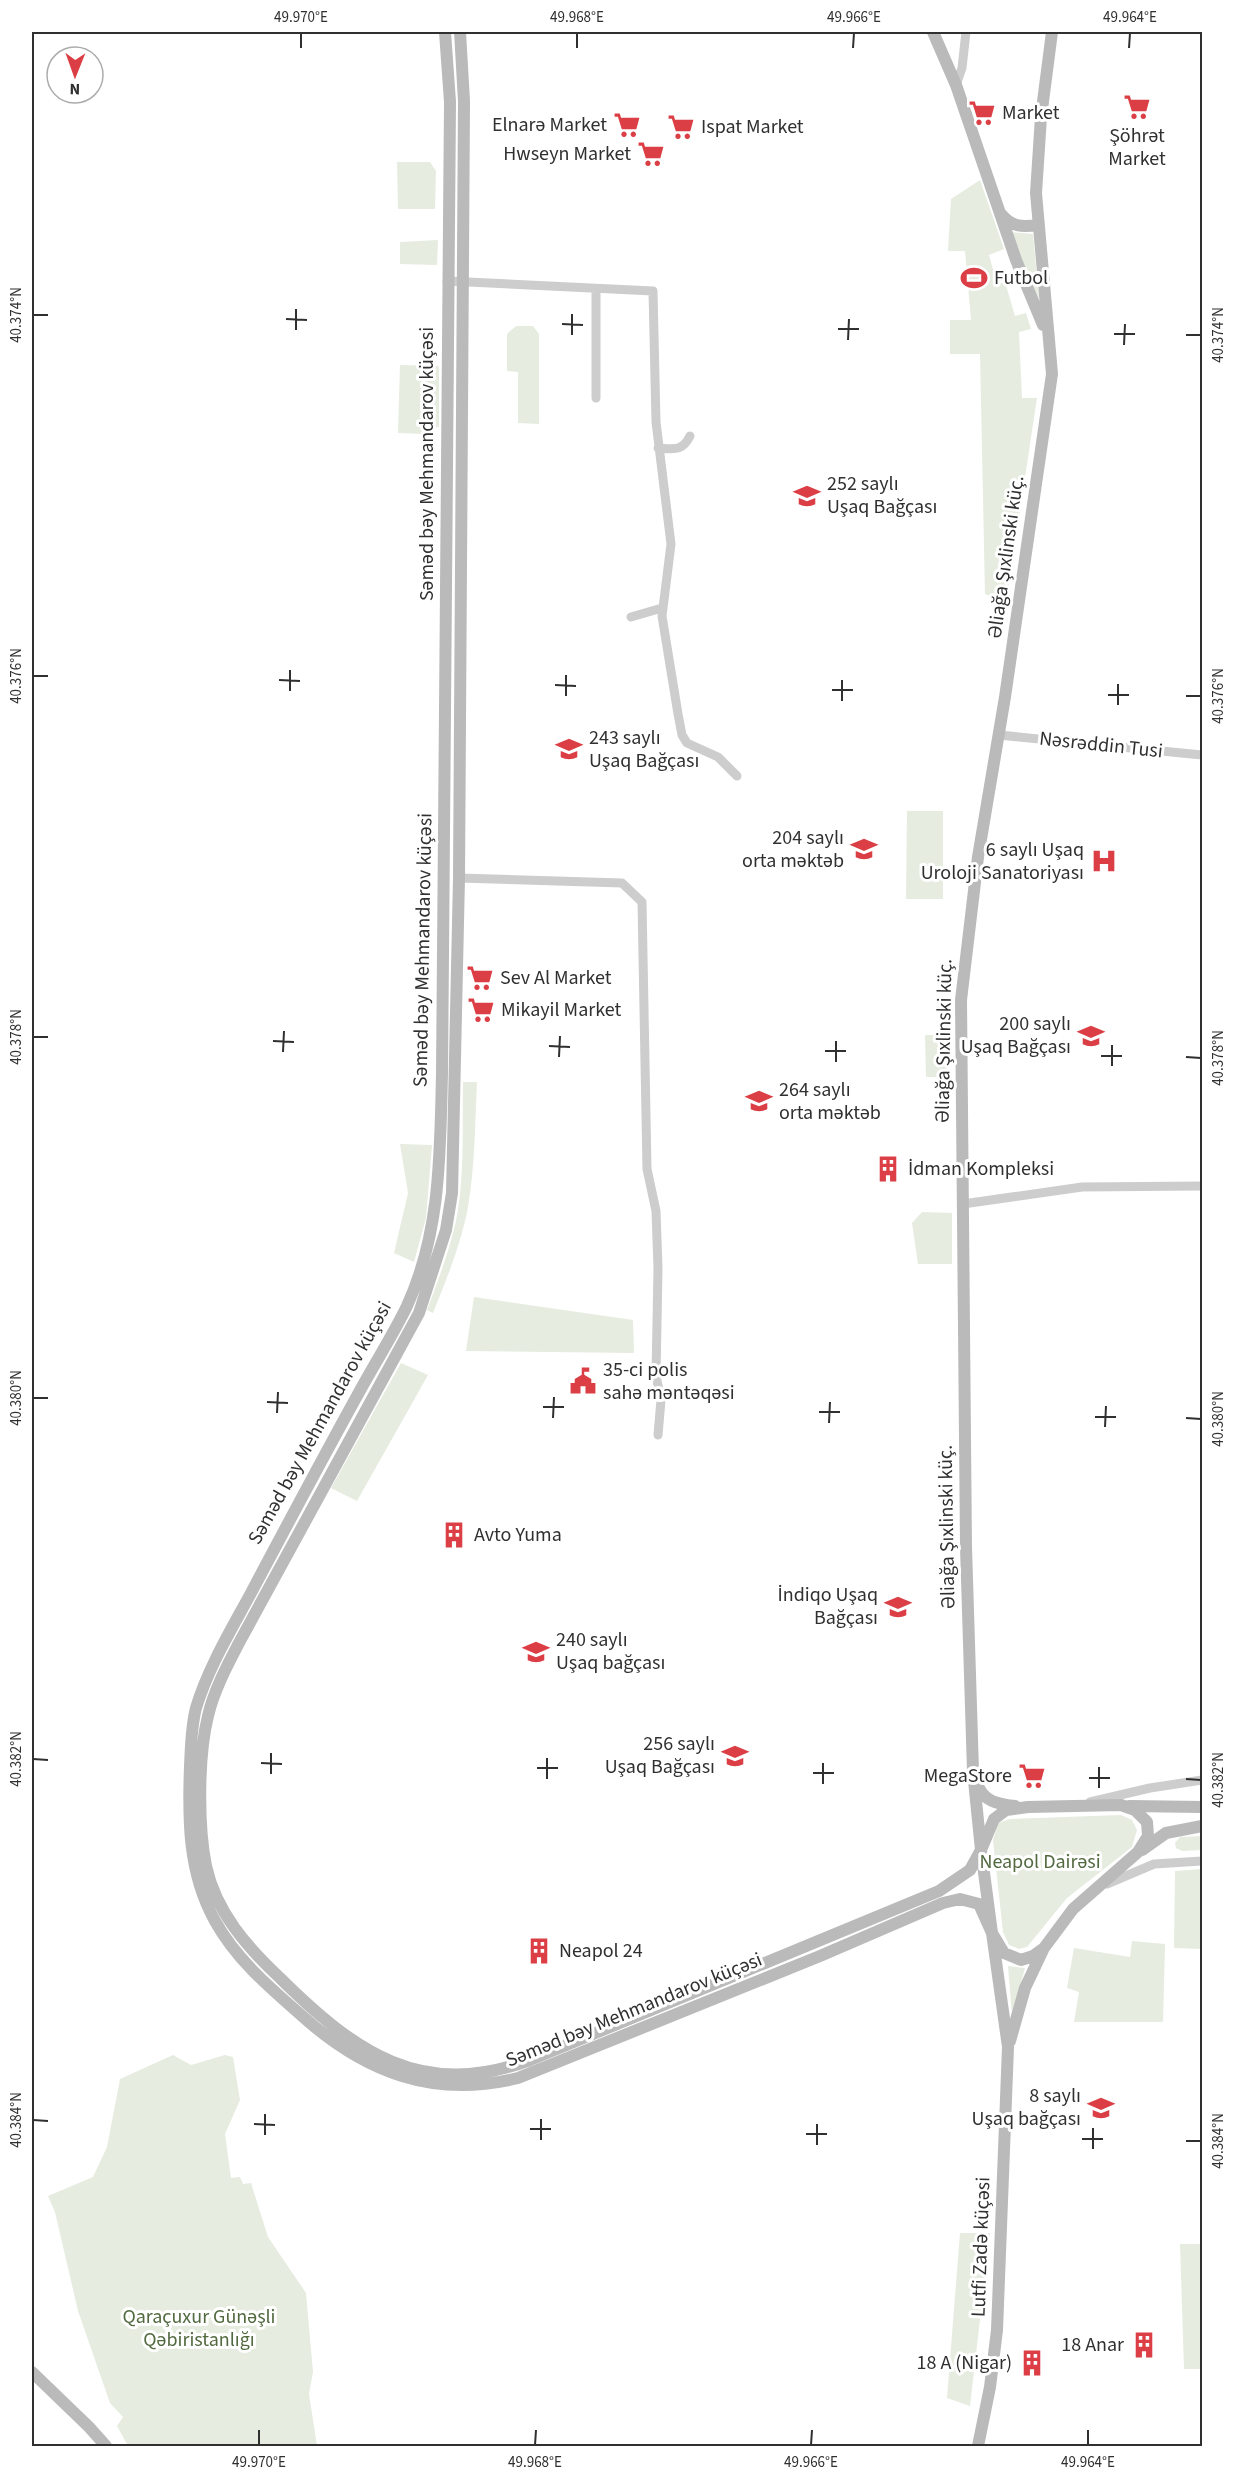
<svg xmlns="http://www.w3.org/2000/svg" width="1234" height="2478" viewBox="0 0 1234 2478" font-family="'Source Sans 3',sans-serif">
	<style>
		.green { fill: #e6ecdf }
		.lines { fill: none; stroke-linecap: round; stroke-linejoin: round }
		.minor { stroke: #cdcdcd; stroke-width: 9 }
		.secondary { stroke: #bababa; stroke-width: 12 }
		.ticks { fill: none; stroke: #303030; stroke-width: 2 }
		.labels { text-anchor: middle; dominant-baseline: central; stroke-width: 6; stroke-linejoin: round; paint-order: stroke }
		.poi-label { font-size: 20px; fill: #303030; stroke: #fff; text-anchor: start }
		.street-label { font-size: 20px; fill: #303030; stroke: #fff }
		.park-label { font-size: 20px; fill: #526a40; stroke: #fff }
		.neatline { fill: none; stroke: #303030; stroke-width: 2 }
		.ticks-label { font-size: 15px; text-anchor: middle; fill: #303030 }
	</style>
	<rect width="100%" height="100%" fill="#fff"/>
	<!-- green -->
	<path class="green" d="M 397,162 L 430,162 L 436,171 L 435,209 L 398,209 Z
		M 980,180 L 1004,249 L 989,255 L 997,284 L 1005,282 L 1015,316 L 1026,313 L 1031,329 L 1019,332 L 1022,398 L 1037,398 L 1006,603 L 985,594 L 980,354 L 950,354 L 950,320 L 971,320 L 965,251 L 948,251 L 951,199 Z
		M 1010,232 L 1033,234 L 1039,300 Z
		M 438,240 L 437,265 L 400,264 L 400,242 Z
		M 516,326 L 533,326 L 539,334 L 539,424 L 518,423 L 518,372 L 507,371 L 507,334 Z
		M 400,365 L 439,366 L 439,427 L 429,428 L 428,434 L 398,433 Z
		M 907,811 L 943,811 L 943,899 L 906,899 Z
		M 925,1035 L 946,1035 L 947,1077 L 926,1077 Z
		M 463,1082 L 477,1082 C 475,1123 475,1166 468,1207 C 461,1244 447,1278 433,1313 L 427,1310 C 438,1281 449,1252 456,1221 C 465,1176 462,1128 463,1082 Z
		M 400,1144 L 432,1145 L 426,1218 L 414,1262 L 394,1253 L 408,1193 Z
		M 922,1212 L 952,1213 L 952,1264 L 918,1264 L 912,1223 Z
		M 474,1297 L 633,1320 L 634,1353 L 466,1351 Z
		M 401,1363 L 428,1375 L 357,1501 L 331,1488 Z
		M 1121,1815 L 1132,1820 L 1137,1830 L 1132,1847 L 1067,1898 L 1027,1947 L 1019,1949 L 1009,1945 L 1003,1932 L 993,1840 L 998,1823 L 1010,1819 Z
		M 1202,1836 L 1202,1850 L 1182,1851 L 1176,1848 L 1175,1843 L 1180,1837 Z
		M 1202,1869 L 1202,1949 L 1174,1948 L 1175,1871 Z
		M 1132,1941 L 1165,1944 L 1163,2022 L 1074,2022 L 1079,1992 L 1067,1988 L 1074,1948 L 1130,1957 Z
		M 1008,1966 L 1025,1968 L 1012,2015 Z
		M 173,2055 L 191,2065 L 225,2055 L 233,2057 L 240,2100 L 225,2134 L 231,2178 L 240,2177 L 243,2184 L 251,2183 L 268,2237 L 306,2293 L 313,2372 L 309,2394 L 317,2446 L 128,2446 L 117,2426 L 123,2417 L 110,2403 L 78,2311 L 55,2212 L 48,2196 L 93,2177 L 107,2147 L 120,2079 Z
		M 960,2233 L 990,2233 L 970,2406 L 947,2398 Z
		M 1180,2244 L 1202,2244 L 1202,2369 L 1184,2369 Z"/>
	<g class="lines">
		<!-- minor -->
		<path class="minor" d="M 956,85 L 962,68 L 966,32
			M 447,281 L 653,291 L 656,422 L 671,544 L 662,616 L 678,714 L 682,735 L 687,743 L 718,757 L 737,776
			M 596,289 L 596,398
			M 658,448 C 674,449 682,452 690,436
			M 631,617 L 662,608
			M 999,735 L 1202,755
			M 459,878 L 622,883 L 642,902 L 647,1169 L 656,1211 L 658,1268 L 656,1376 L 661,1400 L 658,1435
			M 963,1204 L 1082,1187 L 1202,1186
			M 1090,1802 L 1150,1788 L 1202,1780
			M 1107,1884 L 1154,1864 L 1202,1861"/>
		<!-- secondary -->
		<path class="secondary" d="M 445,32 L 450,102 L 442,1074 C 440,1153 441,1232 407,1306 C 392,1337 373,1366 357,1396 C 321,1461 286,1527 251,1593 C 231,1630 208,1668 196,1708 C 191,1727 191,1747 190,1766 C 188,1819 188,1873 215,1921 C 236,1959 269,1987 301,2015 C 364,2072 433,2099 518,2078 L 820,1956 L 943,1903 L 960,1899 L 979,1904 L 992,1933 L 1008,2047 L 997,2330 L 990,2387 L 978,2446
			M 460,32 L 464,101 L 459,878 L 452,1193 L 446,1230 L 419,1313 L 240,1641 C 228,1664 214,1690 208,1716 C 198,1756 198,1826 206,1866 C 216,1912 247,1947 280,1978 C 355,2052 421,2100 530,2060 L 939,1891 L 970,1870 L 981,1850 L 973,1771 L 966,1547 L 961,1000 L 978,857 L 1005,697 L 1052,374 L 1036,193 L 1041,117 L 1052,32
			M 933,32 L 956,85 L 1016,260 L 1043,325
			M 1001,214 C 1011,227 1022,227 1038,225
			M 977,1783 C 983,1802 998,1804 1015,1806
			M 1121,1805 L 1135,1810 L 1147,1822 L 1148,1836 L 1138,1852 L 1073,1909 L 1044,1948 L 1033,1956 L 1021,1960 L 1004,1953 L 992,1933 L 981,1850 L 994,1819 L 1006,1810 L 1028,1807 Z
			M 1129,1806 L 1202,1807
			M 1142,1850 L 1166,1833 L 1202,1826
			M 1010,2041 L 1025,1988 L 1043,1950
			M 32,2372 L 89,2427 L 106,2446"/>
	</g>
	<!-- ticks -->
	<path class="ticks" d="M 301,48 L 301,33M 577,48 L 577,33M 853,48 L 854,33M 1129,48 L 1130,33M 33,315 L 48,315M 286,319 L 307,320M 562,324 L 583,325M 838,329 L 859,329M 296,330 L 296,309M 1114,334 L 1135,334M 572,335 L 572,314M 1186,335 L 1201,335M 848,340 L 849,319M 1124,345 L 1125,324M 33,676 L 48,676M 279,680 L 300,681M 555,685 L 576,686M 832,690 L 853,690M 290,691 L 290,670M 1108,695 L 1129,695M 566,696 L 566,675M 1186,696 L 1201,696M 842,701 L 842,680M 1118,705 L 1118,684M 33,1037 L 48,1037M 273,1041 L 294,1042M 549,1046 L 570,1047M 825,1051 L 846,1051M 283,1052 L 284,1031M 1101,1056 L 1122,1056M 559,1057 L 560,1036M 1186,1057 L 1201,1058M 836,1062 L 836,1041M 1112,1066 L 1112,1045M 33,1398 L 48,1398M 267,1402 L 288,1403M 543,1407 L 564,1407M 819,1412 L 840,1412M 277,1413 L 278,1392M 1095,1417 L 1116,1417M 553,1418 L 554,1397M 1186,1418 L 1201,1419M 829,1423 L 830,1402M 1105,1427 L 1106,1406M 33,1759 L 48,1760M 261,1763 L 282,1764M 537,1768 L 558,1768M 813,1773 L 834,1773M 271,1774 L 271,1753M 1089,1778 L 1110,1778M 547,1779 L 547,1758M 1186,1779 L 1201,1780M 823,1784 L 823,1763M 1099,1788 L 1099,1767M 33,2120 L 48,2121M 254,2124 L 275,2125M 530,2129 L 551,2129M 806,2134 L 827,2134M 265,2135 L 265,2114M 1082,2139 L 1103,2139M 541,2140 L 541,2119M 1186,2141 L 1201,2141M 817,2145 L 817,2124M 1093,2149 L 1093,2128M 259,2445 L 259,2430M 535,2445 L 536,2430M 811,2445 L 812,2430M 1088,2445 L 1088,2430"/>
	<!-- icons -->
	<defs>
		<g id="supermarket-bare" transform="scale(2.07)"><path d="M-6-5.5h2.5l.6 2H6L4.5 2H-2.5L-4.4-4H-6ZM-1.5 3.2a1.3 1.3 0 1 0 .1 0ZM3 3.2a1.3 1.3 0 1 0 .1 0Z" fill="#db3f45" stroke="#fff" stroke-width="2.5" paint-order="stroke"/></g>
		<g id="stadium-bare" transform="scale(2.07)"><path d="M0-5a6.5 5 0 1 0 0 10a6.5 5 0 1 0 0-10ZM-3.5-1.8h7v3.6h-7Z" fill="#db3f45" stroke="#fff" stroke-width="2.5" paint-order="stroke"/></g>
		<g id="school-bare" transform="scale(2.07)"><path d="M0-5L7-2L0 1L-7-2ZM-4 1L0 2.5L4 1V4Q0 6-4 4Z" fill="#db3f45" stroke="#fff" stroke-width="2.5" paint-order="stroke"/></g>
		<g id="hospital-bare" transform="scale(2.07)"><path d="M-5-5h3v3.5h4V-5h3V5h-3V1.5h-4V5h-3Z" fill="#db3f45" stroke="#fff" stroke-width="2.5" paint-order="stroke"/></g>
		<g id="building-bare" transform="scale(2.07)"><path d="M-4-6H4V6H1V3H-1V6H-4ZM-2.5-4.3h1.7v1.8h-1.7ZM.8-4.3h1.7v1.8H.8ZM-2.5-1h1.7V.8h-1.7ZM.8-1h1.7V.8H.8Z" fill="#db3f45" stroke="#fff" stroke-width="2.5" paint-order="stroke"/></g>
		<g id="civic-bare" transform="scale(2.07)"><path d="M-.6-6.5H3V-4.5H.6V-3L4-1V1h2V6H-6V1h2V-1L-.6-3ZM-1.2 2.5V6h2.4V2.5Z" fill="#db3f45" stroke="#fff" stroke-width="2.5" paint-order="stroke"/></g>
	</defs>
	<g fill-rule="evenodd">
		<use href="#supermarket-bare" x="1137" y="107"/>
		<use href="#supermarket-bare" x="982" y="113"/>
		<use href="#supermarket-bare" x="627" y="125"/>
		<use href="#supermarket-bare" x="681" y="127"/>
		<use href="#supermarket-bare" x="651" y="154"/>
		<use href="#stadium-bare" x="974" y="278"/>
		<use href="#school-bare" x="807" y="496"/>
		<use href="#school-bare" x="569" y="749"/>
		<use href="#school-bare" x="864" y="849"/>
		<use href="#hospital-bare" x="1104" y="861"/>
		<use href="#supermarket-bare" x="480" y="978"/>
		<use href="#supermarket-bare" x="481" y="1010"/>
		<use href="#school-bare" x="1091" y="1036"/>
		<use href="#school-bare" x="759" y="1101"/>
		<use href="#building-bare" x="888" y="1169"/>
		<use href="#civic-bare" x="583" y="1381"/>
		<use href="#building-bare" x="454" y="1535"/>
		<use href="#school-bare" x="898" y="1607"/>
		<use href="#school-bare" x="536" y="1652"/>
		<use href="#school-bare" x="735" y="1756"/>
		<use href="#supermarket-bare" x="1032" y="1776"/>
		<use href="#building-bare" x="539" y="1951"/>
		<use href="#school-bare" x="1101" y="2108"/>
		<use href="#building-bare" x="1144" y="2345"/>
		<use href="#building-bare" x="1032" y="2363"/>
	</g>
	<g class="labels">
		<!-- poi labels -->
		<g class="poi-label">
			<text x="1002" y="113">Market</text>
			<text x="607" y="125" text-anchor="end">Elnarə Market</text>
			<text x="701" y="127">Ispat Market</text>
			<text x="1137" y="136" text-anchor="middle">Şöhrət<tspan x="1137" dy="23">Market</tspan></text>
			<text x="631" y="154" text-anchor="end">Hwseyn Market</text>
			<text x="994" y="278">Futbol</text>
			<text x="827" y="484">252 saylı<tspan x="827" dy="23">Uşaq Bağçası</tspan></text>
			<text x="589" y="738">243 saylı<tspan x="589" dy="23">Uşaq Bağçası</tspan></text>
			<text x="844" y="838" text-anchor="end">204 saylı<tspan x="844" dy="23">orta məktəb</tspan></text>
			<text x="1084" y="850" text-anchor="end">6 saylı Uşaq<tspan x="1084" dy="23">Uroloji Sanatoriyası</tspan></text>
			<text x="500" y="978">Sev Al Market</text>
			<text x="501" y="1010">Mikayil Market</text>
			<text x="1071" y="1024" text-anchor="end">200 saylı<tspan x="1071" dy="23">Uşaq Bağçası</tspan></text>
			<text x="779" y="1090">264 saylı<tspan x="779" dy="23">orta məktəb</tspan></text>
			<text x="908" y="1169">İdman Kompleksi</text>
			<text x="603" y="1370">35-ci polis<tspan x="603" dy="23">sahə məntəqəsi</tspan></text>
			<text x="474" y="1535">Avto Yuma</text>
			<text x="878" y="1595" text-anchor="end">İndiqo Uşaq<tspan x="878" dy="23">Bağçası</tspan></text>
			<text x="556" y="1640">240 saylı<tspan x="556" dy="23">Uşaq bağçası</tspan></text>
			<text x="715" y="1744" text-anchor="end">256 saylı<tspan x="715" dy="23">Uşaq Bağçası</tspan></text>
			<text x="1012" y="1776" text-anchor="end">MegaStore</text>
			<text x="559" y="1951">Neapol 24</text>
			<text x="1081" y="2096" text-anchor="end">8 saylı<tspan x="1081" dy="23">Uşaq bağçası</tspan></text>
			<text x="1124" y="2345" text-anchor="end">18 Anar</text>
			<text x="1012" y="2363" text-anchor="end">18 A (Nigar)</text>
		</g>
		<!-- street labels -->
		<g class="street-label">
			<text transform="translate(427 464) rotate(-90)">Səməd bəy Mehmandarov küçəsi</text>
			<text transform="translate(1006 557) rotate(-82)">Əliağa Şıxlinski küç.</text>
			<text transform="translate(1101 745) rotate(6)">Nəsrəddin Tusi</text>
			<text transform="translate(423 950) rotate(-89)">Səməd bəy Mehmandarov küçəsi</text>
			<text transform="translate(944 1041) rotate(-89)">Əliağa Şıxlinski küç.</text>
			<text transform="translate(320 1423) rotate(-61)">Səməd bəy Mehmandarov küçəsi</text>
			<text transform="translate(947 1527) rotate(-91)">Əliağa Şıxlinski küç.</text>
			<text transform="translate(634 2010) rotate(-22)">Səməd bəy Mehmandarov küçəsi</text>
			<text transform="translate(981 2247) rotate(-88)">Lutfi Zadə küçəsi</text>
		</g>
		<!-- park labels -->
		<g class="park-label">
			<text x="1040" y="1862">Neapol Dairəsi</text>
			<text x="199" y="2317">Qaraçuxur Günəşli<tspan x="199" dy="23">Qəbiristanlığı</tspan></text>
		</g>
	</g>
	<!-- border -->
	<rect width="1234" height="2478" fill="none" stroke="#ffffff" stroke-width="66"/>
	<!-- north arrow -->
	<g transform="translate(75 75) rotate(181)"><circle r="28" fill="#ffffff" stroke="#acacac" stroke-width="1.5"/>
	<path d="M0-4.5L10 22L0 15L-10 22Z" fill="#db3f45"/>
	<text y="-9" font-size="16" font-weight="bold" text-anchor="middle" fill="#303030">N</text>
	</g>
	<rect x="33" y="33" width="1168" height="2412" class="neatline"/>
	<g class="ticks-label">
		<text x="301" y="22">49.970°E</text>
		<text x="577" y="22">49.968°E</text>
		<text x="854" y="22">49.966°E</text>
		<text x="1130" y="22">49.964°E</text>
		<text transform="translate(16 315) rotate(-90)" y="5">40.374°N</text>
		<text transform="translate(1218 335) rotate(-90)" y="5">40.374°N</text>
		<text transform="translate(16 676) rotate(-90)" y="5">40.376°N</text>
		<text transform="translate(1218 696) rotate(-90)" y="5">40.376°N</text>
		<text transform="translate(16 1037) rotate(-90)" y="5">40.378°N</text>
		<text transform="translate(1218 1058) rotate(-90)" y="5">40.378°N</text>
		<text transform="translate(16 1398) rotate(-90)" y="5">40.380°N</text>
		<text transform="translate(1218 1419) rotate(-90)" y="5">40.380°N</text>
		<text transform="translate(16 1759) rotate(-90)" y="5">40.382°N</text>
		<text transform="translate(1218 1780) rotate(-90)" y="5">40.382°N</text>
		<text transform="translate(16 2120) rotate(-90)" y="5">40.384°N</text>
		<text transform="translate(1218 2141) rotate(-90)" y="5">40.384°N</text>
		<text x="259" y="2467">49.970°E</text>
		<text x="535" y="2467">49.968°E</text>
		<text x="811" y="2467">49.966°E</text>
		<text x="1088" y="2467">49.964°E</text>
	</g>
</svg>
